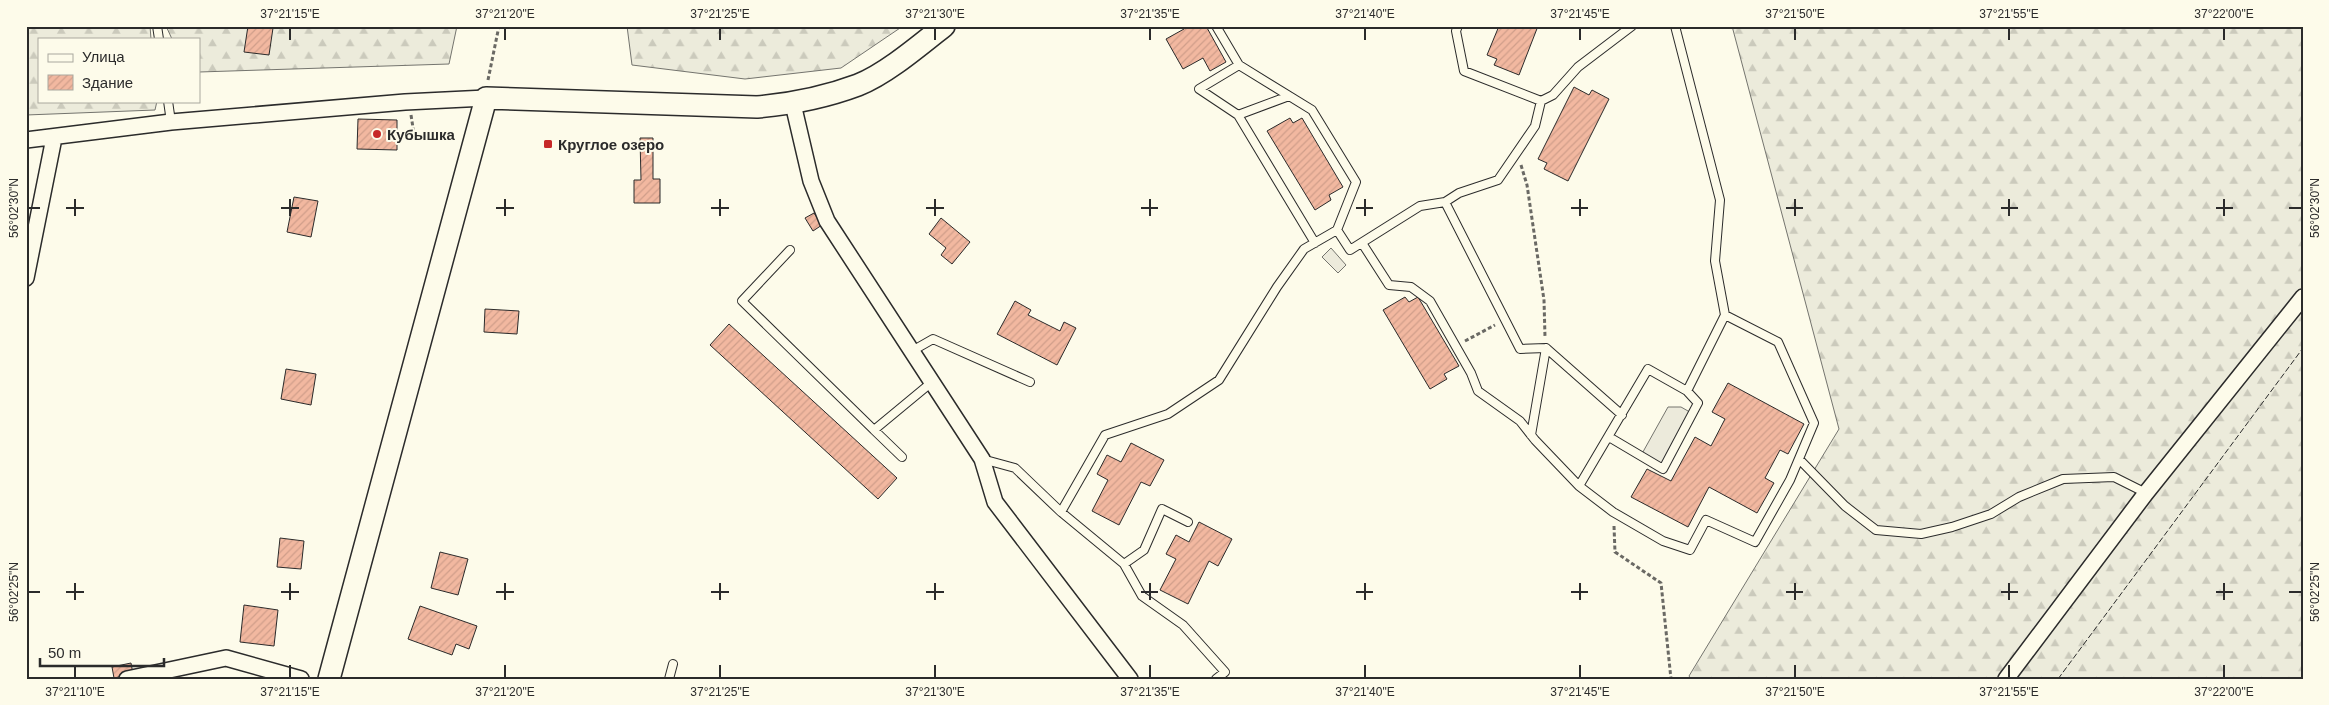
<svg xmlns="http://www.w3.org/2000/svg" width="2329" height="705" viewBox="0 0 2329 705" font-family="Helvetica,sans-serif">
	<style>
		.forest { fill: url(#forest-firs); stroke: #74746e }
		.parking { fill: #eceadb; stroke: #74746e }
		.building { fill: url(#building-hatch); stroke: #2b2b2b }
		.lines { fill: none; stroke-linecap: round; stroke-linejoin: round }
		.service-casing { stroke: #2b2b2b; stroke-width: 10 }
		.minor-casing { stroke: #2b2b2b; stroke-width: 18 }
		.secondary-casing { stroke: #2b2b2b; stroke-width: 24 }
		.path { stroke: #6a6964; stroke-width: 3; stroke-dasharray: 4 2.5; stroke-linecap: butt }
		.service { stroke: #fdfbea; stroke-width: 8 }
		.minor { stroke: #fdfbea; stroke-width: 15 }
		.secondary { stroke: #fdfbea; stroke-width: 21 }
		.fence { stroke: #2b2b2b; stroke-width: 1; stroke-dasharray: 6 2.5; stroke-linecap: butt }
		.ticks { fill: none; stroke: #2b2b2b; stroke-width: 2 }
		.poi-dot { fill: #c62828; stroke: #fdfbea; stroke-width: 2 }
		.labels { text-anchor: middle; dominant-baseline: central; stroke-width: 4; stroke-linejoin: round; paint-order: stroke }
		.poi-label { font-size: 15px; font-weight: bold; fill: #2b2b2b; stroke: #fdfbea; text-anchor: start }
		.neatline { fill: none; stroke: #2b2b2b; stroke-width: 2 }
		.ticks-label { font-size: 12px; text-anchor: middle; fill: #2b2b2b }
	</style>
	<defs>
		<pattern id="forest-firs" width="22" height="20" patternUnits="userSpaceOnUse" patternTransform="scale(1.25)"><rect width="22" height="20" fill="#ecebdb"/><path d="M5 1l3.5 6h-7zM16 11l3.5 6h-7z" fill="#cbcabc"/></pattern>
		<pattern id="building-hatch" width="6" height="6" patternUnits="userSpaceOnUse" patternTransform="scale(1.25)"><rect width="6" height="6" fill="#f2b8a0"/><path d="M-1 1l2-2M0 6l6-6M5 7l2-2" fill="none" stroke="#d09e8a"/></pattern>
	</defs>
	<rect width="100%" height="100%" fill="#fdfbea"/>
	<!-- forest -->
	<path class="forest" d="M 26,26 L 150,26 L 151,39 L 39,39 L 39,101 L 157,101 L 155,110 L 26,115 Z
		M 166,26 L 457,26 L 449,64 L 199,72 L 199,39 L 172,39 Z
		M 627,26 L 903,26 L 841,68 L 745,79 L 632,65 Z
		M 1732,26 L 2303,26 L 2303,679 L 2019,679 L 2015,674 L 2012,679 L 1691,679 L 1689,676 L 1839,429 Z"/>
	<!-- parking -->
	<path class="parking" d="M 1331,248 L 1346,265 L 1338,273 L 1322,257 Z
		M 1668,407 L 1681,407 L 1695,415 L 1664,474 L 1639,459 Z"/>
	<!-- building -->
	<path class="building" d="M 248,26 L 273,28 L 269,55 L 244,52 Z
		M 1183,26 L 1206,26 L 1226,62 L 1210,71 L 1203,58 L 1183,69 L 1166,39 L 1184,29 Z
		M 1499,26 L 1538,26 L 1519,75 L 1494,65 L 1497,59 L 1487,55 Z
		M 1574,87 L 1589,95 L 1592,90 L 1609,99 L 1568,181 L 1544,169 L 1547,163 L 1538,159 Z
		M 1290,118 L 1293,123 L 1302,118 L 1343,187 L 1329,195 L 1331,200 L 1315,210 L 1267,131 Z
		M 358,119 L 397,120 L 397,150 L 357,149 Z
		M 640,138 L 653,138 L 653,179 L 660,179 L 660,203 L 634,203 L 634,180 L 641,180 Z
		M 294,197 L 318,201 L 311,237 L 287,232 Z
		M 814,213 L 822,225 L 813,231 L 805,218 Z
		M 941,218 L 970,242 L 952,264 L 941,255 L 946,248 L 929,234 Z
		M 1405,297 L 1409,302 L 1418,297 L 1459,366 L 1444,374 L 1447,379 L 1430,389 L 1383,310 Z
		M 1015,301 L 1031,310 L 1028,315 L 1060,331 L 1064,322 L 1076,328 L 1057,365 L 997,334 Z
		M 485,309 L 519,311 L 517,334 L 484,332 Z
		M 729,324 L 897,478 L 878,499 L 710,345 Z
		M 286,369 L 316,374 L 311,405 L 281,399 Z
		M 1728,383 L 1804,424 L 1788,454 L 1780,450 L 1765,478 L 1774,483 L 1757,513 L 1709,487 L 1688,527 L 1631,497 L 1647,469 L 1671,481 L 1695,437 L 1711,446 L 1725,419 L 1712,412 Z
		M 1131,443 L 1164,460 L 1150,486 L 1141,482 L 1119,525 L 1092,511 L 1108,480 L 1097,474 L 1107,455 L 1121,462 Z
		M 1199,522 L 1232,539 L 1218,566 L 1209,561 L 1188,604 L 1160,590 L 1176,559 L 1166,554 L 1176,535 L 1189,542 Z
		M 280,538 L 304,541 L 301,569 L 277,567 Z
		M 440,552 L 468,559 L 458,595 L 431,588 Z
		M 244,605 L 278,610 L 274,646 L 240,642 Z
		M 420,606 L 477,626 L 469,649 L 456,644 L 452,655 L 408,639 Z
		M 131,663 L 133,674 L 114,678 L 112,667 Z"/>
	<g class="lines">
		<!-- service casing -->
		<g class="service-casing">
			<path id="service" d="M 157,26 L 159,39
				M 1216,26 L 1239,65 L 1199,89 L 1238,115 L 1315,243
				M 1675,26 L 1720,200 L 1715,261 L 1725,315
				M 1239,65 L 1312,110 L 1356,182 L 1337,230
				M 168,101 L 171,122
				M 1541,101 L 1553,95 L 1578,67 L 1632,26
				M 1238,115 L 1289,96
				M 1445,202 L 1520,349 L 1546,348 L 1622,415
				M 1362,243 L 1389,285 L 1411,287 L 1430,301 L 1471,373 L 1478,391 L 1520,421 L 1535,440 L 1579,486 L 1613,512 L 1663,541 L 1690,550 L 1706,520 L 1755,542 L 1790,480 L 1814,423 L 1778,342 L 1725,315 L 1687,391 L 1648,369 L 1579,486
				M 790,250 L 742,301 L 874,430 L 932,382
				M 912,351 L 933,339 L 1030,382
				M 874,430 L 902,457
				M 1531,435 L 1546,348
				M 1609,437 L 1663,469 L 1698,403 L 1687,391
				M 982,459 L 1015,468 L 1061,512 L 1105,435 L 1168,414 L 1219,380 L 1277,287 L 1304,249 L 1337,230 L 1350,250 L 1420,206 L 1445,202 L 1459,193 L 1498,180 L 1535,126 L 1541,101 L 1464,71 L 1456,31 L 1458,26
				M 1799,459 L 1845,506 L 1876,530 L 1921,534 L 1952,527 L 1991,514 L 2019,497 L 2063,479 L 2114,477 L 2146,493
				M 1061,512 L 1124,564 L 1142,596 L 1183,625 L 1225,672 L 1216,679
				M 1124,564 L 1144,550 L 1162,509 L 1188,522
				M 669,679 L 673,664"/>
		</g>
		<!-- minor casing -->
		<g class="minor-casing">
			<path id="minor" d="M 793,104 L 811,181 L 827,221 L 982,459 L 995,502 L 1130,679
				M 26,140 L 171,122 L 405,102 L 486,98
				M 26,278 L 54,138
				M 127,679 L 226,658 L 301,679
				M 2006,679 L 2146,493 L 2303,297"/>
		</g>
		<!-- secondary casing -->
		<g class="secondary-casing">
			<path id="secondary" d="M 329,679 L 486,98 L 757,107 C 791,104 826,97 858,85 C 886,74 920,45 944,26"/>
		</g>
		<!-- path -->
		<path class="path" d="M 488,80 L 499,26
			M 411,115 L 414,134
			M 1521,165 L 1527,185 L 1544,300 L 1545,337
			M 1465,341 L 1495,325
			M 1614,526 L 1615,552 L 1661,583 L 1671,679"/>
		<!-- service -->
		<use href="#service" class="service"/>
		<!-- minor -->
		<use href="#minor" class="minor"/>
		<!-- secondary -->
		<use href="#secondary" class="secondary"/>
		<!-- fence -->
		<path class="fence" d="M 2058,679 L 2303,348"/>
	</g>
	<!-- ticks -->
	<path class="ticks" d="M 290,28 L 290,40M 505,28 L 505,40M 720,28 L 720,40M 935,28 L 935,40M 1150,28 L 1150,40M 1365,28 L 1365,40M 1580,28 L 1580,40M 1795,28 L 1795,40M 2009,28 L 2009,40M 2224,28 L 2224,40M 75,199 L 75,216M 290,199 L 290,216M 505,199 L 505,216M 720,199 L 720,216M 935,199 L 935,216M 1150,199 L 1150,216M 1365,199 L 1365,216M 1580,199 L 1580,216M 1795,199 L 1795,216M 2009,199 L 2009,216M 2224,199 L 2224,216M 28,208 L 40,208M 66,208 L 84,208M 281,208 L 299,208M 496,208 L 514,208M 711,208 L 729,208M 926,208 L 944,208M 1141,208 L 1158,208M 1356,208 L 1373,208M 1571,208 L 1588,208M 1786,208 L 1803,208M 2001,208 L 2018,208M 2216,208 L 2233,208M 2289,208 L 2302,208M 75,583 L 75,600M 290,583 L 290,600M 505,583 L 505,600M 720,583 L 720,600M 935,583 L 935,600M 1150,583 L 1150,600M 1365,583 L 1365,600M 1580,583 L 1580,600M 1795,583 L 1795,600M 2009,583 L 2009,600M 2224,583 L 2224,600M 28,592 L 40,592M 66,592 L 84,592M 281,592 L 299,592M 496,592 L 514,592M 711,592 L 729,592M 926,592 L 944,592M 1141,592 L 1158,592M 1356,592 L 1373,592M 1571,592 L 1588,592M 1786,592 L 1803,592M 2001,592 L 2018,592M 2216,592 L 2233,592M 2289,592 L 2302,592M 75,665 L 75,678M 290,665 L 290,678M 505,665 L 505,678M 720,665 L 720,678M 935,665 L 935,678M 1150,665 L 1150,678M 1365,665 L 1365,678M 1580,665 L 1580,678M 1795,665 L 1795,678M 2009,665 L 2009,678M 2224,665 L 2224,678"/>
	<!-- markers -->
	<g class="poi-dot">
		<circle cx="377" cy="134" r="5"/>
		<rect x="543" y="139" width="10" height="10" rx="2.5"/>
	</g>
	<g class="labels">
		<!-- poi labels -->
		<g class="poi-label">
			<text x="387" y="134">Кубышка</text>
			<text x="558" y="144">Круглое озеро</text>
		</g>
	</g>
	<!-- border -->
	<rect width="2329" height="705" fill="none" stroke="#fdfbea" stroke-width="55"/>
	<!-- legend -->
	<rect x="38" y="38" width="162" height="65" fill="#fdfbea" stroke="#a9a89e"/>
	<rect x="48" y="54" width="25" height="8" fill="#fdfbea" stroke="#a9a89e"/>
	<text x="82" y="62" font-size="15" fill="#2b2b2b">Улица</text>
	<rect x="48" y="75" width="25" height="15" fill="url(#building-hatch)" stroke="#a9a89e"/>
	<text x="82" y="88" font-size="15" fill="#2b2b2b">Здание</text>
	<!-- scale -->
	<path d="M40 658v8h124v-8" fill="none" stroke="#2b2b2b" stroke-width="2.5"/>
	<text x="48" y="658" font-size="15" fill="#2b2b2b" stroke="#fdfbea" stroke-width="4" paint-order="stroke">50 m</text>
	<rect x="28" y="28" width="2274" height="650" class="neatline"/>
	<g class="ticks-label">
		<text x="290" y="18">37°21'15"E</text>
		<text x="505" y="18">37°21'20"E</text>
		<text x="720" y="18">37°21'25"E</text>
		<text x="935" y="18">37°21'30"E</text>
		<text x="1150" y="18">37°21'35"E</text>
		<text x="1365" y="18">37°21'40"E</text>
		<text x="1580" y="18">37°21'45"E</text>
		<text x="1795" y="18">37°21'50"E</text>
		<text x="2009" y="18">37°21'55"E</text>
		<text x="2224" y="18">37°22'00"E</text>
		<text transform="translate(14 208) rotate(-90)" y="4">56°02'30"N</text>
		<text transform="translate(2315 208) rotate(-90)" y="4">56°02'30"N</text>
		<text transform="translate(14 592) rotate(-90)" y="4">56°02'25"N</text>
		<text transform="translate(2315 592) rotate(-90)" y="4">56°02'25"N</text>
		<text x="75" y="696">37°21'10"E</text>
		<text x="290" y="696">37°21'15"E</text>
		<text x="505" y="696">37°21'20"E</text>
		<text x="720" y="696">37°21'25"E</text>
		<text x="935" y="696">37°21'30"E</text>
		<text x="1150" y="696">37°21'35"E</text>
		<text x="1365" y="696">37°21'40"E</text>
		<text x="1580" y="696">37°21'45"E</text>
		<text x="1795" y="696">37°21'50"E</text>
		<text x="2009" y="696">37°21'55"E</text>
		<text x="2224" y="696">37°22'00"E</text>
	</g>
</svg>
